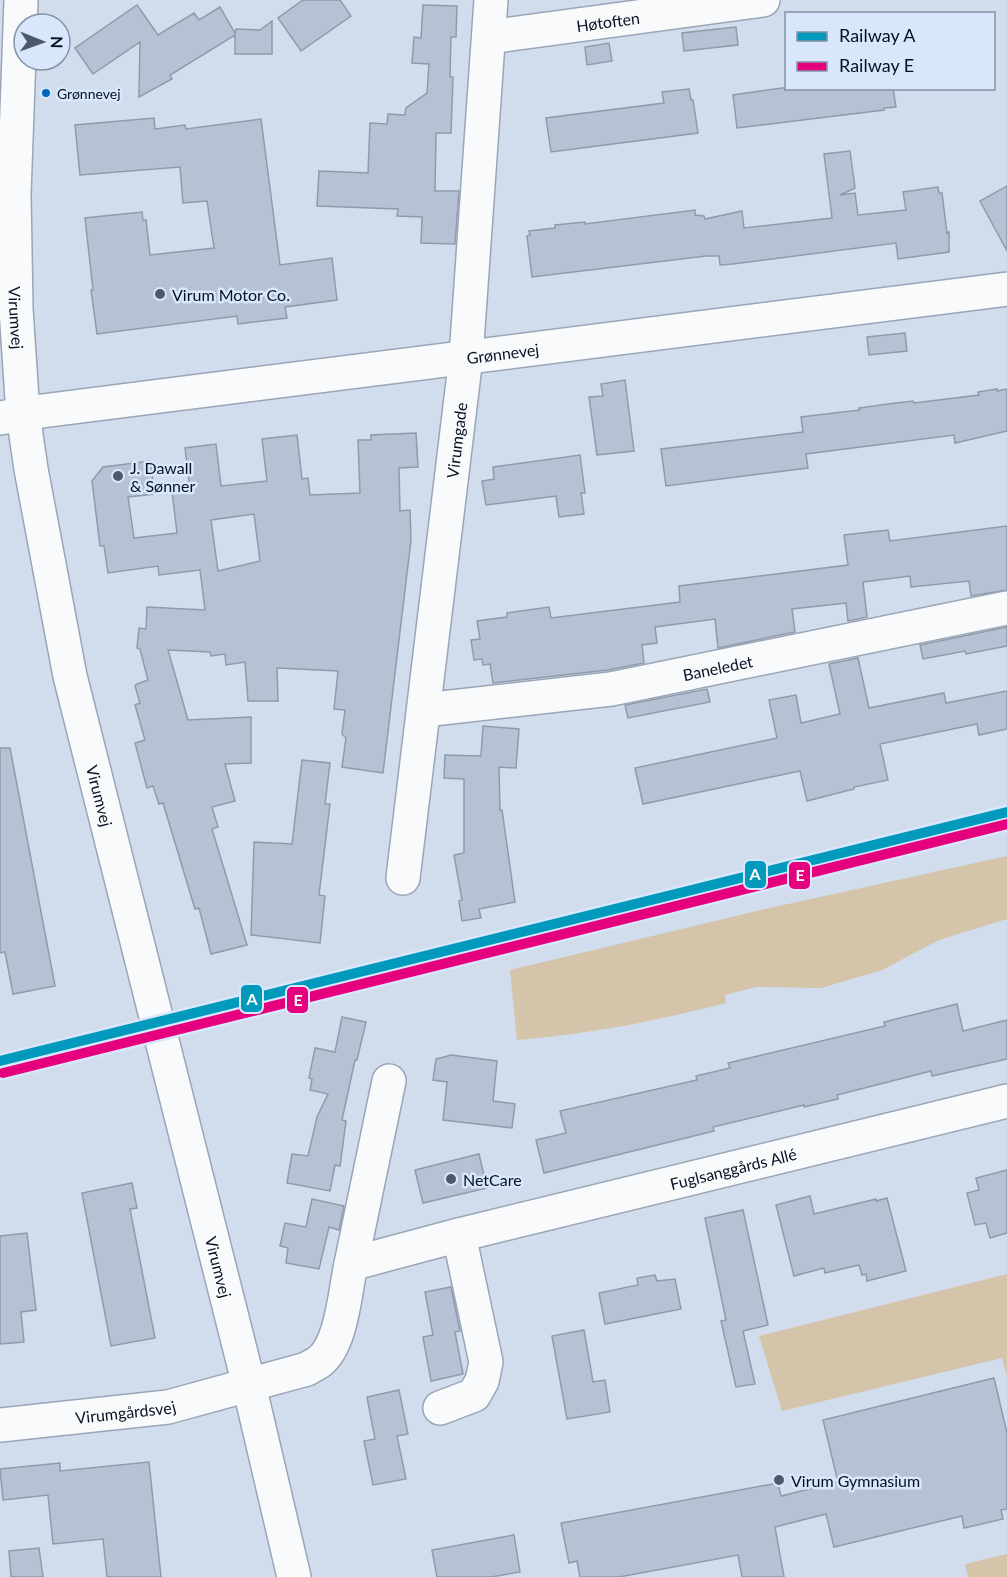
<svg xmlns="http://www.w3.org/2000/svg" width="1007" height="1577" viewBox="0 0 1007 1577" font-family="Lato,sans-serif">
	<style>
		.green { fill: #d4c4a9 }
		.building { fill: #b6c2d3; stroke: #8f9aaa; stroke-width: 1.5; fill-rule: evenodd }
		.lines { fill: none; stroke-linecap: round; stroke-linejoin: round }
		.minor-casing { stroke: #9aa6b7; stroke-width: 36 }
		.minor { stroke: #f8fafc; stroke-width: 33 }
		.rail-1-casing { stroke: #d8e7fc; stroke-width: 15 }
		.rail-2-casing { stroke: #d8e7fc; stroke-width: 15 }
		.rail-1 { stroke: #019abd; stroke-width: 10 }
		.rail-2 { stroke: #e5007d; stroke-width: 10 }
		.bus-dot { fill: #0065bd; stroke: #d8e7fc; stroke-width: 2 }
		.poi-dot { fill: #4d596a; stroke: #d8e7fc; stroke-width: 2 }
		.labels { text-anchor: middle; dominant-baseline: central; stroke-width: 5; stroke-linejoin: round; paint-order: stroke }
		.bus-label { font-size: 14px; fill: #061224; stroke: #d8e7fc; text-anchor: start }
		.street-label { font-size: 16px; fill: #061224; stroke: #d8e7fc }
		.poi-label { font-size: 16px; fill: #061224; stroke: #d8e7fc; text-anchor: start }
		.line-badge { stroke: #d8e7fc; stroke-width: 2 }
		.badge-label { font-size: 16px; text-anchor: middle; font-weight: bold; fill: #fff }
	</style>
	<rect width="100%" height="100%" fill="#d1dced"/>
	<!-- green -->
	<path class="green" d="M 1007,856 L 1007,919 L 939,940 L 882,970 L 821,988 L 756,987 L 725,995 L 726,1003 C 657,1021 588,1034 517,1040 L 510,970 L 761,910 Z
		M 1007,1274 L 1007,1376 L 1002,1358 L 782,1411 L 759,1336 Z
		M 1007,1554 L 1007,1577 L 968,1577 L 965,1564 Z"/>
	<!-- building -->
	<path class="building" d="M 303,0 L 340,0 L 351,16 L 301,51 L 278,18 Z
		M 137,5 L 158,35 L 194,13 L 199,20 L 220,7 L 235,33 L 236,29 L 260,30 L 272,21 L 272,54 L 235,54 L 235,35 L 170,75 L 172,79 L 139,97 L 140,42 L 93,74 L 75,48 Z
		M 423,5 L 457,6 L 456,37 L 451,37 L 450,77 L 453,77 L 451,133 L 436,133 L 435,191 L 459,191 L 455,244 L 421,243 L 422,217 L 397,216 L 398,209 L 317,206 L 319,171 L 368,173 L 370,123 L 387,124 L 388,114 L 405,115 L 406,108 L 427,93 L 429,64 L 412,63 L 414,37 L 421,38 Z
		M 736,27 L 738,45 L 684,51 L 682,33 Z
		M 609,43 L 612,61 L 587,65 L 585,47 Z
		M 782,88 L 893,88 L 896,107 L 884,108 L 884,110 L 737,128 L 733,95 Z
		M 689,89 L 691,100 L 693,100 L 698,133 L 551,152 L 546,118 L 664,103 L 662,92 Z
		M 154,118 L 155,129 L 185,125 L 186,129 L 261,119 L 280,265 L 332,258 L 337,300 L 285,307 L 287,318 L 238,324 L 237,316 L 97,334 L 91,290 L 93,290 L 85,218 L 142,212 L 143,220 L 146,220 L 150,255 L 214,248 L 207,201 L 183,203 L 180,167 L 80,175 L 75,125 Z
		M 850,151 L 855,188 L 840,195 L 855,193 L 858,215 L 906,210 L 903,192 L 938,187 L 939,193 L 942,193 L 947,233 L 949,232 L 949,252 L 898,259 L 896,243 L 733,264 L 720,265 L 719,256 L 706,256 L 532,277 L 527,236 L 530,235 L 529,231 L 555,228 L 555,225 L 585,222 L 585,224 L 695,210 L 695,215 L 704,216 L 705,219 L 742,211 L 744,228 L 832,218 L 824,154 Z
		M 1007,186 L 1007,251 L 980,201 Z
		M 905,333 L 907,351 L 869,355 L 867,337 Z
		M 625,380 L 634,451 L 597,455 L 589,397 L 603,396 L 601,384 Z
		M 997,389 L 997,391 L 1007,389 L 1007,431 L 955,443 L 954,435 L 806,454 L 808,468 L 666,486 L 661,449 L 803,432 L 801,417 L 860,410 L 859,408 L 888,404 L 913,401 L 914,403 L 979,395 L 978,392 Z
		M 416,433 L 418,467 L 399,468 L 400,511 L 410,510 L 411,540 L 383,773 L 342,767 L 346,738 L 342,734 L 345,710 L 334,709 L 338,671 L 277,668 L 278,701 L 248,701 L 245,662 L 226,665 L 225,654 L 211,656 L 210,652 L 168,650 L 188,720 L 251,717 L 251,763 L 225,764 L 235,801 L 212,807 L 218,827 L 212,829 L 247,945 L 211,954 L 199,908 L 195,909 L 163,803 L 159,804 L 153,786 L 147,788 L 135,743 L 145,740 L 135,705 L 140,703 L 135,686 L 137,684 L 148,680 L 140,649 L 137,648 L 139,628 L 146,629 L 147,607 L 205,610 L 200,570 L 159,575 L 158,566 L 108,573 L 104,546 L 100,546 L 92,481 L 103,467 L 150,461 L 155,494 L 128,497 L 134,538 L 177,533 L 172,491 L 190,489 L 185,448 L 216,444 L 221,486 L 267,481 L 262,439 L 297,435 L 302,479 L 308,478 L 310,495 L 360,493 L 358,440 L 371,440 L 371,435 ZM 254,514 L 260,561 L 218,571 L 211,520 Z
		M 580,455 L 585,493 L 581,493 L 584,514 L 559,517 L 556,496 L 486,505 L 482,481 L 494,479 L 493,467 Z
		M 1007,526 L 1007,590 L 971,596 L 969,581 L 911,587 L 910,576 L 863,582 L 867,617 L 848,621 L 846,603 L 792,609 L 795,632 L 718,648 L 715,619 L 655,627 L 657,643 L 642,645 L 644,663 L 608,670 L 493,683 L 490,664 L 483,665 L 482,659 L 474,660 L 471,640 L 480,639 L 477,621 L 507,617 L 507,613 L 549,607 L 551,618 L 680,602 L 679,586 L 848,565 L 844,535 L 888,530 L 890,541 Z
		M 1007,627 L 1007,646 L 966,654 L 965,651 L 923,659 L 920,645 Z
		M 858,658 L 869,708 L 944,693 L 946,703 L 1007,691 L 1007,729 L 979,735 L 977,724 L 880,744 L 888,780 L 854,787 L 854,789 L 807,801 L 800,771 L 643,804 L 635,768 L 777,738 L 769,700 L 796,695 L 801,723 L 840,714 L 829,664 Z
		M 707,689 L 710,702 L 628,718 L 625,705 Z
		M 483,726 L 519,729 L 516,768 L 499,767 L 500,810 L 502,810 L 515,902 L 479,909 L 481,918 L 462,921 L 459,901 L 462,900 L 454,855 L 464,853 L 464,779 L 444,778 L 445,755 L 481,756 Z
		M 0,748 L 10,748 L 55,986 L 13,994 L 5,952 L 0,953 Z
		M 302,760 L 330,763 L 325,804 L 330,804 L 319,895 L 325,896 L 320,943 L 251,935 L 254,842 L 292,844 Z
		M 957,1004 L 963,1031 L 1007,1020 L 1007,1059 L 932,1076 L 931,1071 L 837,1095 L 838,1099 L 804,1107 L 804,1105 L 713,1127 L 714,1131 L 544,1173 L 536,1140 L 566,1133 L 560,1111 L 697,1080 L 696,1076 L 730,1068 L 728,1063 L 885,1026 L 884,1022 Z
		M 342,1017 L 366,1022 L 357,1060 L 355,1060 L 342,1120 L 346,1121 L 340,1166 L 335,1165 L 330,1191 L 287,1183 L 292,1154 L 308,1156 L 317,1117 L 328,1094 L 310,1090 L 312,1079 L 309,1078 L 315,1048 L 335,1052 Z
		M 451,1055 L 497,1061 L 493,1101 L 515,1104 L 512,1128 L 443,1120 L 447,1082 L 433,1080 L 436,1059 Z
		M 479,1154 L 487,1188 L 423,1203 L 415,1170 Z
		M 1007,1170 L 1007,1233 L 990,1238 L 986,1223 L 975,1225 L 967,1193 L 979,1190 L 976,1178 Z
		M 132,1183 L 137,1208 L 130,1209 L 155,1338 L 111,1346 L 82,1193 Z
		M 810,1196 L 814,1214 L 876,1199 L 876,1201 L 887,1198 L 906,1271 L 867,1281 L 866,1274 L 862,1275 L 859,1265 L 825,1273 L 824,1268 L 794,1276 L 776,1205 Z
		M 312,1199 L 344,1206 L 339,1230 L 329,1227 L 319,1269 L 286,1263 L 288,1248 L 280,1246 L 285,1223 L 306,1227 Z
		M 743,1210 L 768,1325 L 743,1331 L 755,1384 L 736,1387 L 721,1321 L 726,1320 L 705,1218 Z
		M 27,1233 L 36,1310 L 21,1312 L 24,1342 L 0,1344 L 0,1236 Z
		M 655,1275 L 657,1281 L 675,1279 L 681,1309 L 605,1324 L 599,1293 L 638,1285 L 637,1278 Z
		M 451,1287 L 460,1331 L 455,1332 L 463,1374 L 431,1381 L 423,1337 L 433,1335 L 425,1292 Z
		M 584,1330 L 593,1382 L 605,1380 L 610,1412 L 567,1419 L 552,1336 Z
		M 994,1378 L 1007,1433 L 1007,1509 L 1001,1510 L 1003,1519 L 964,1528 L 962,1516 L 834,1547 L 826,1514 L 775,1527 L 784,1577 L 742,1577 L 738,1555 L 619,1577 L 580,1577 L 577,1561 L 569,1563 L 561,1523 L 778,1483 L 781,1496 L 838,1482 L 823,1420 Z
		M 399,1390 L 408,1434 L 397,1436 L 406,1479 L 373,1485 L 364,1441 L 375,1439 L 367,1397 Z
		M 149,1462 L 161,1577 L 107,1577 L 103,1539 L 53,1544 L 48,1495 L 3,1500 L 0,1469 L 60,1463 L 60,1471 Z
		M 514,1535 L 520,1572 L 491,1577 L 437,1577 L 432,1550 Z
		M 39,1548 L 43,1577 L 11,1577 L 9,1551 Z"/>
	<g class="lines">
		<!-- minor casing -->
		<g class="minor-casing">
			<g id="minor">
				<path id="s1" d="M 21,0 L 14,194 L 16,309 L 23,414 L 31,469 L 70,676 L 249,1385 L 294,1577"/>
				<path id="s2" d="M 489,37 L 763,0"/>
				<path id="s3" d="M 0,418 L 42,411 L 1007,289"/>
				<path id="s4" d="M 424,710 L 611,689 L 1007,608"/>
				<path id="s5" d="M 403,878 L 466,357 L 491,0"/>
				<path d="M 351,1264 L 389,1081"/>
				<path d="M 440,1408 L 474,1395 L 482,1381 L 486,1362 L 459,1235"/>
				<path id="s6" d="M 0,1425 L 168,1407 L 307,1369 C 311,1366 316,1364 319,1362 C 342,1345 345,1291 351,1264 L 459,1235 L 1007,1101"/>
			</g>
		</g>
		<!-- minor -->
		<use href="#minor" class="minor"/>
		<!-- rail-1 casing -->
		<g class="rail-1-casing">
			<path id="rail-1" d="M 0,1061 L 1007,812"/>
		</g>
		<!-- rail-2 casing -->
		<g class="rail-2-casing">
			<path id="rail-2" d="M 3,1073 L 1007,824"/>
		</g>
		<!-- rail-1 -->
		<use href="#rail-1" class="rail-1"/>
		<!-- rail-2 -->
		<use href="#rail-2" class="rail-2"/>
	</g>
	<!-- markers -->
	<circle class="bus-dot" cx="46" cy="93" r="5"/>
	<g class="poi-dot">
		<circle cx="160" cy="294" r="6"/>
		<circle cx="118" cy="476" r="6"/>
		<circle cx="451" cy="1179" r="6"/>
		<circle cx="779" cy="1480" r="6"/>
	</g>
	<g class="labels">
		<!-- bus labels -->
		<g class="bus-label">
			<text x="57" y="93">Grønnevej</text>
		</g>
		<!-- street labels -->
		<g class="street-label">
			<text stroke="none"><textPath href="#s2" startOffset="120">Høtoften</textPath></text>
			<text stroke="none"><textPath href="#s1" startOffset="318">Virumvej</textPath></text>
			<text stroke="none"><textPath href="#s3" startOffset="507">Grønnevej</textPath></text>
			<text stroke="none"><textPath href="#s5" startOffset="441">Virumgade</textPath></text>
			<text stroke="none"><textPath href="#s4" startOffset="297">Baneledet</textPath></text>
			<text stroke="none"><textPath href="#s1" startOffset="804">Virumvej</textPath></text>
			<text stroke="none"><textPath href="#s6" startOffset="826">Fuglsanggårds Allé</textPath></text>
			<text stroke="none"><textPath href="#s1" startOffset="1290">Virumvej</textPath></text>
			<text stroke="none"><textPath href="#s6" startOffset="126">Virumgårdsvej</textPath></text>
		</g>
		<!-- poi labels -->
		<g class="poi-label">
			<text x="172" y="294">Virum Motor Co.</text>
			<text x="130" y="467">J. Dawall<tspan x="130" dy="18">&amp; Sønner</tspan></text>
			<text x="463" y="1179">NetCare</text>
			<text x="791" y="1480">Virum Gymnasium</text>
		</g>
	</g>
	<g class="line-badge">
		<rect x="744" y="860" width="23" height="29" rx="6" fill="#019abd"/>
		<rect x="788" y="861" width="23" height="29" rx="6" fill="#e5007d"/>
		<rect x="240" y="984" width="23" height="29" rx="6" fill="#019abd"/>
		<rect x="286" y="986" width="23" height="28" rx="6" fill="#e5007d"/>
	</g>
	<g class="badge-label">
		<text x="755" y="880">A</text>
		<text x="800" y="881">E</text>
		<text x="252" y="1005">A</text>
		<text x="298" y="1006">E</text>
	</g>
	<!-- legend -->
	<rect x="785" y="12" width="210" height="78" fill="#d8e7fc" stroke="#8492a6" stroke-width="1.5"/>
	<rect x="797" y="32" width="30" height="9" fill="#019abd" stroke="#8492a6" stroke-width="1.5"/>
	<text x="839" y="42" font-size="18" fill="#061224">Railway A</text>
	<rect x="797" y="62" width="30" height="9" fill="#e5007d" stroke="#8492a6" stroke-width="1.5"/>
	<text x="839" y="72" font-size="18" fill="#061224">Railway E</text>
	<!-- north arrow -->
	<g transform="translate(42 42) rotate(91)"><circle r="28" fill="#d8e7fc" stroke="#8492a6" stroke-width="1.5"/>
	<path d="M0-4.5L10 22L0 15L-10 22Z" fill="#4d596a"/>
	<text y="-9" font-size="16" font-weight="bold" text-anchor="middle" fill="#061224">N</text>
	</g>
</svg>
